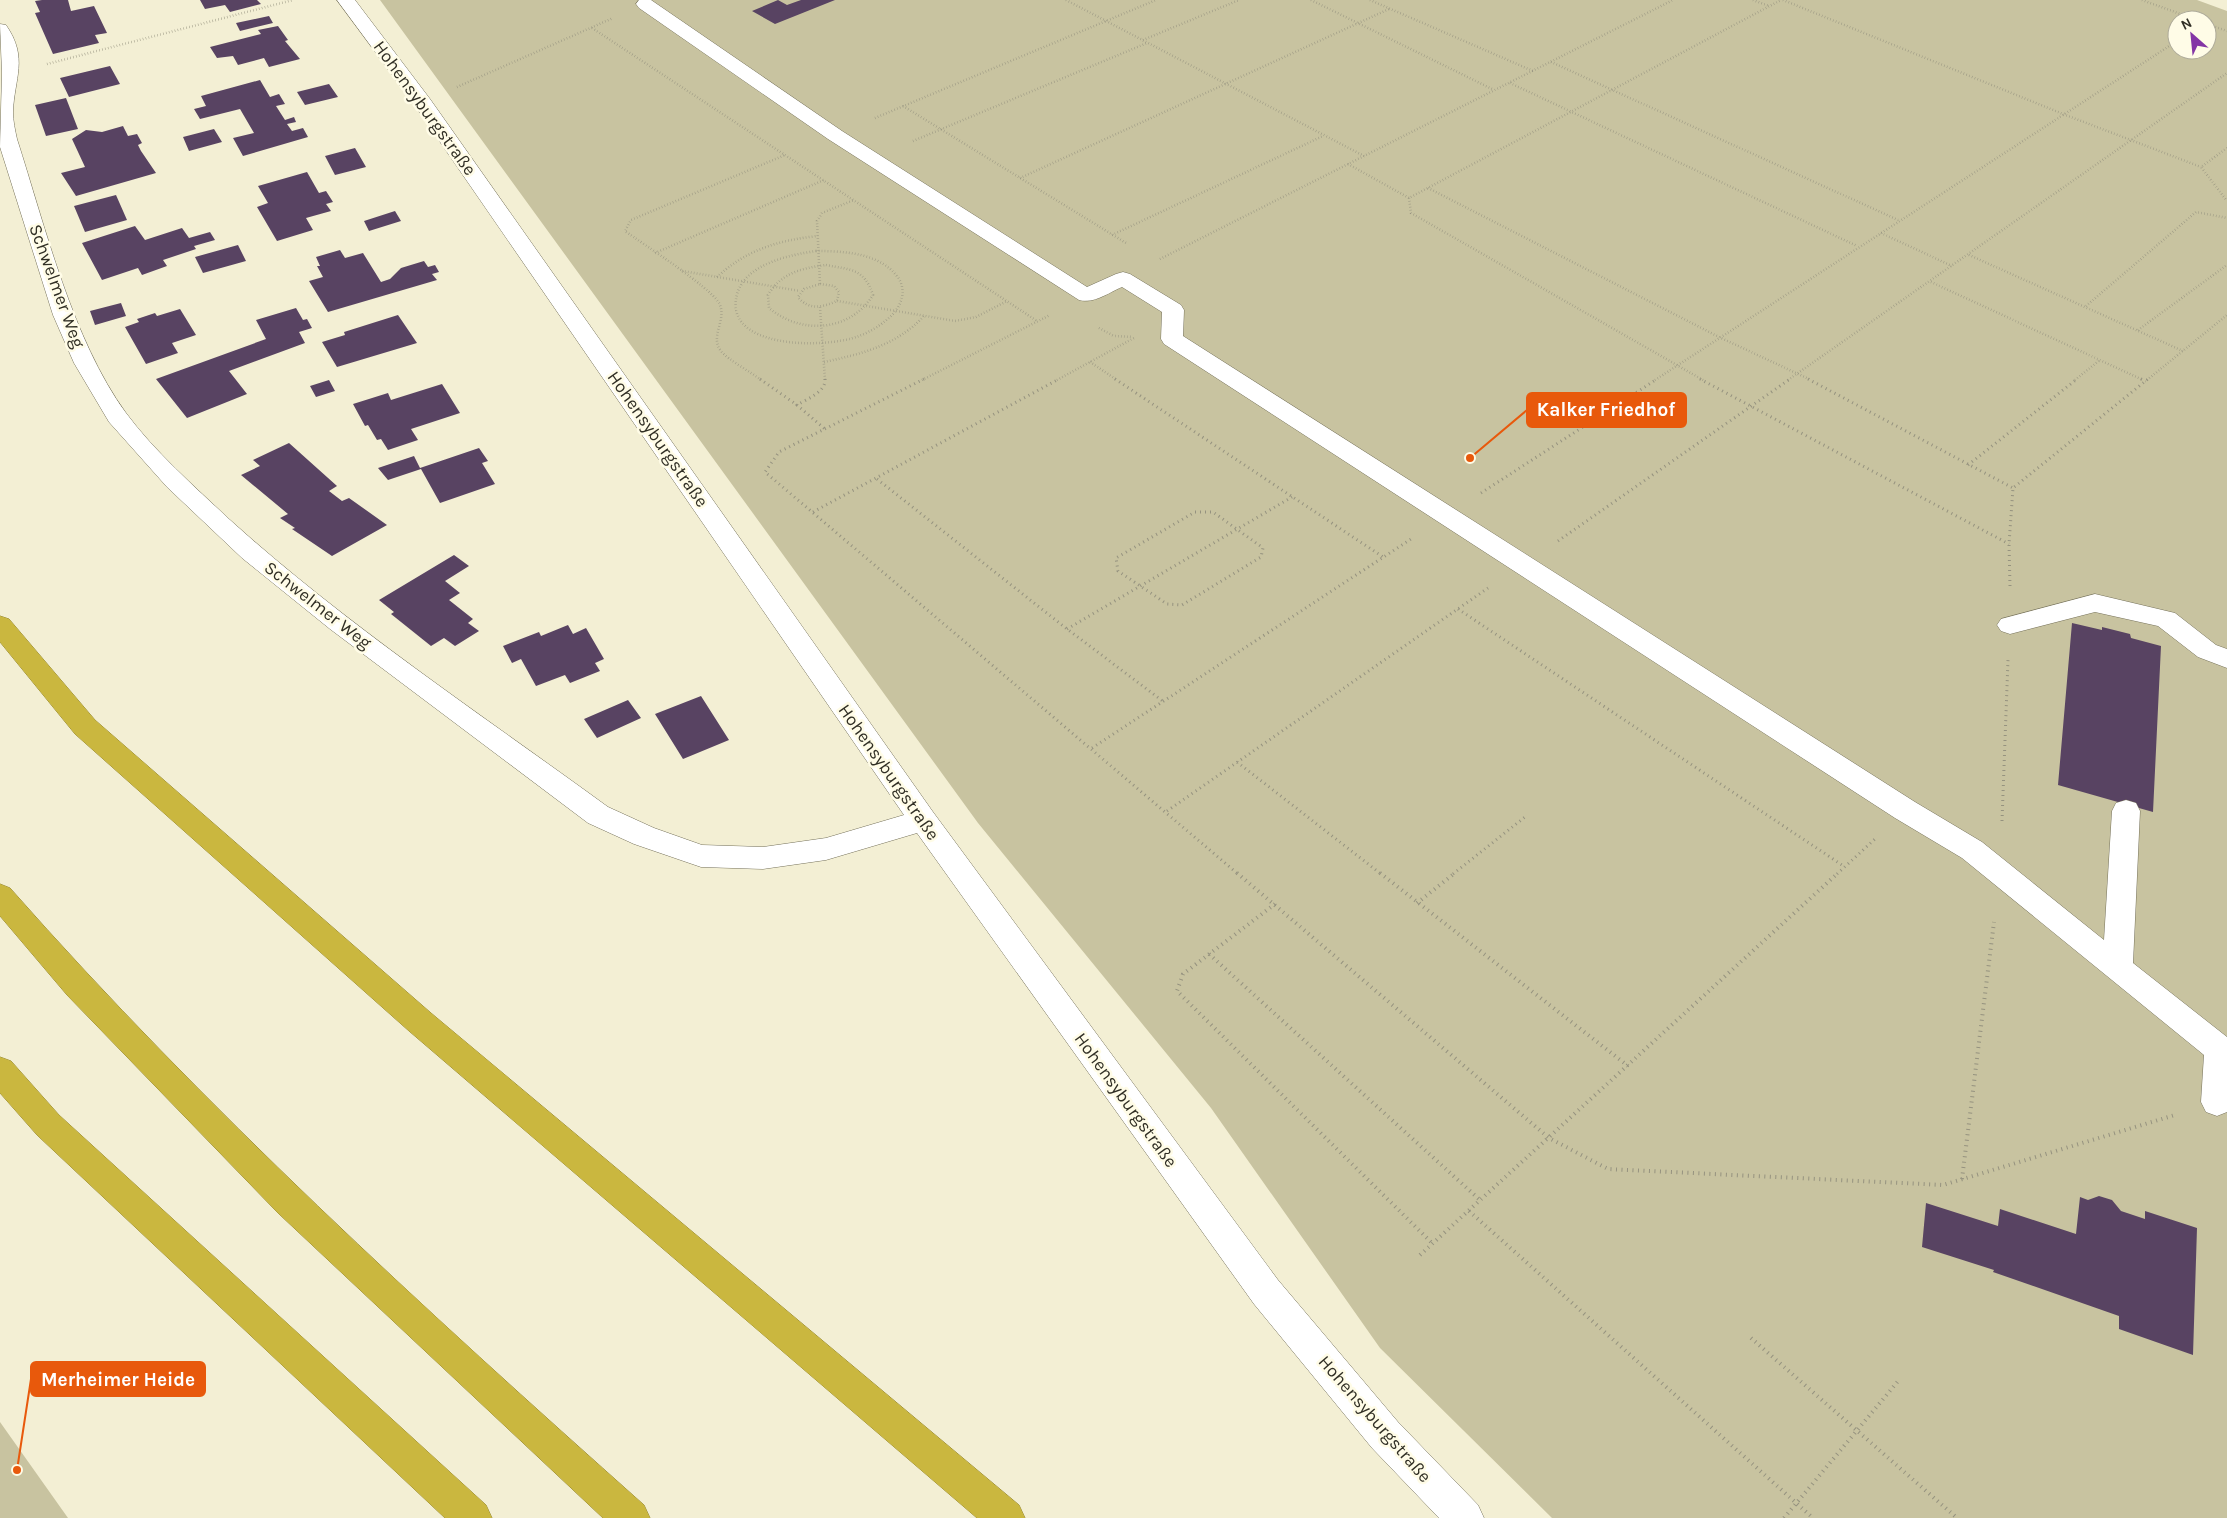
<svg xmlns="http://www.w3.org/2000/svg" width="2227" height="1518" viewBox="0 0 2227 1518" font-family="Karla,sans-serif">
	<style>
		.green { fill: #c8c3a0; fill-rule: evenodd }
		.building { fill: #584362 }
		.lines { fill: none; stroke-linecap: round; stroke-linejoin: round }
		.minor-casing { stroke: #76725b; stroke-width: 1 }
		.highway-casing { stroke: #948736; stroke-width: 1 }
		.path-far2 { stroke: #95927f; stroke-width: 2.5; stroke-dasharray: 0.5 2.5; stroke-linecap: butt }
		.path-far1 { stroke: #95927f; stroke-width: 3; stroke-dasharray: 1 4; stroke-linecap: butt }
		.path { stroke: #95927f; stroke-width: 4; stroke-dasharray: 1 4.5; stroke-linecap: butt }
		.minor { fill: #fff; fill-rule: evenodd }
		.highway { fill: #cab73f; fill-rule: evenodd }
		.labels { text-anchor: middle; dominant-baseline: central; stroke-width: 5; stroke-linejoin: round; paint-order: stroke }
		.street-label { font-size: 18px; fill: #312f25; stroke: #fffce7 }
		.leader { fill: none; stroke: #e8590c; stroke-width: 2 }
		.callout-dot { fill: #e8590c; stroke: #fffce7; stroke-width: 2 }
		.callout { fill: #e8590c; stroke: #e8590c; stroke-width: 2 }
		.callout-label { font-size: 19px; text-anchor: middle; font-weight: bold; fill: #fff }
	</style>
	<rect width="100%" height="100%" fill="#f3efd4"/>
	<!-- green -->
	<path class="green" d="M 380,0 L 2197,0 L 2227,11 L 2227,1518 L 1552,1518 L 1380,1348 L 1211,1108 L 978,823 ZM 2177,20 L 2207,20 L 2207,50 L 2177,50 Z
		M 0,1422 L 68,1518 L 0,1518 Z"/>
	<!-- building -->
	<path class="building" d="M 42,0 L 68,0 L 71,11 L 94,6 L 107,33 L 95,35 L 99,43 L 53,54 L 35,13 L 40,12 L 35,1 Z
		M 200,0 L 257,0 L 261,4 L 230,12 L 225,5 L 205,9 Z
		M 778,0 L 787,5 L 801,0 L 835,0 L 775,24 L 752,11 Z
		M 269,16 L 273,23 L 240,31 L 236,23 Z
		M 278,26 L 288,40 L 285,41 L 300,59 L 269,67 L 264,58 L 238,65 L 233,56 L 217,58 L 210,47 L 261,34 L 258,30 Z
		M 110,66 L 120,84 L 69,97 L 60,78 Z
		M 260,80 L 270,97 L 279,94 L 285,104 L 276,106 L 285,120 L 294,117 L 296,122 L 287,124 L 292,131 L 303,128 L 308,137 L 243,156 L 233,138 L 254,133 L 240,109 L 200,119 L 194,109 L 206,106 L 201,96 Z
		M 329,84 L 338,97 L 305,105 L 297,92 Z
		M 66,98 L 78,129 L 46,136 L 35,105 Z
		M 123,126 L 128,136 L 137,134 L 142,143 L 138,145 L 141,151 L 156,173 L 76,196 L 61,173 L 85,167 L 72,139 L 86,130 L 102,132 Z
		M 214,129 L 222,142 L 189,151 L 183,137 Z
		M 355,148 L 366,167 L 335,175 L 325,156 Z
		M 307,172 L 319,193 L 326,191 L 333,202 L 326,204 L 331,211 L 306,218 L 313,230 L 277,241 L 257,207 L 268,203 L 258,186 Z
		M 116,195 L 127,220 L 85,232 L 74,206 Z
		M 395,211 L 401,221 L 369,231 L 364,221 Z
		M 135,226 L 145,240 L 182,228 L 189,238 L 210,232 L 215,240 L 194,246 L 196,249 L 163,260 L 167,266 L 142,275 L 138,268 L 102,280 L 82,243 Z
		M 238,245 L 246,261 L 203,273 L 195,257 Z
		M 340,250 L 345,258 L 363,253 L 381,282 L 390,279 L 401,268 L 424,261 L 428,267 L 435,265 L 439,272 L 432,274 L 437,280 L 328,312 L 309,281 L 323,277 L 317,266 L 320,266 L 316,257 Z
		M 121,303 L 126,316 L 95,325 L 90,311 Z
		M 296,308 L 303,320 L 307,319 L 312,328 L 299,332 L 305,343 L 229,371 L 247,394 L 187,418 L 156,379 L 266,339 L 256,320 Z
		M 180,309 L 196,335 L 172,343 L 178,353 L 146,364 L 125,327 L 139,322 L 137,319 L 155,313 L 157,316 Z
		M 398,315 L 417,343 L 337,367 L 322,342 L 345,335 L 344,332 Z
		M 329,380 L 335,391 L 316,397 L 310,386 Z
		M 442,384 L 460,413 L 411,429 L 418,440 L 388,450 L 381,439 L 377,440 L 368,425 L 365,426 L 353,404 L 388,393 L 391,400 Z
		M 289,443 L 337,486 L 329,491 L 342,501 L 349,498 L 387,525 L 332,556 L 292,529 L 295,528 L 280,518 L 288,514 L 241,475 L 260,466 L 253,460 Z
		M 479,448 L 488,461 L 482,463 L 495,484 L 440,503 L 421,469 L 388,480 L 378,468 L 414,456 L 420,468 Z
		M 454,555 L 469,566 L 445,581 L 460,593 L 449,600 L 473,619 L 468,623 L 479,631 L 455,646 L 444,638 L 431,646 L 391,614 L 394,612 L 379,600 Z
		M 2072,623 L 2102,630 L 2102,627 L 2130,634 L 2131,638 L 2161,646 L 2153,812 L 2058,785 Z
		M 568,625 L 573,634 L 586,628 L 604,659 L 595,663 L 600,671 L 570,683 L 565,675 L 536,686 L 521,659 L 512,663 L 503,646 L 539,632 L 541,636 Z
		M 701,696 L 729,740 L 683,759 L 655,714 Z
		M 628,700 L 641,718 L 597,738 L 584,719 Z
		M 2099,1196 L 2112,1200 L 2121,1211 L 2145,1219 L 2145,1211 L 2197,1228 L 2193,1355 L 2119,1329 L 2119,1316 L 1993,1272 L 1994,1270 L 1922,1247 L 1926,1203 L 1998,1226 L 2000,1209 L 2076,1234 L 2080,1197 L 2088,1200 Z"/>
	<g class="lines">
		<!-- minor casing -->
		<g class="minor-casing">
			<path id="minor" d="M 337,0 L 355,0 L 430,99 L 933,812 L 1278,1280 L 1398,1422 L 1478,1505 L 1484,1518 L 1439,1518 L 1372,1448 L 1254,1304 L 917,833 L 826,860 L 763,869 L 701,867 L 634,844 L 588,823 L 330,629 L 242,558 L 167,487 L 109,422 L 74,363 L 53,315 L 0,147 L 2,73 L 0,24 L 6,25 C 29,58 14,79 13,112 C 13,121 15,130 17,139 C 45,226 72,339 126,413 C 154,451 195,487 229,519 C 345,624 482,715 608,807 L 654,828 L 702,845 L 763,847 L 826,838 L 904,815 L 416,107 Z
				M 639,0 L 651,0 L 842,131 L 1087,287 L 1116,274 L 1123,272 L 1130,274 L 1181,305 L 1184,310 L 1183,336 L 1915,802 L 1982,842 L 2104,940 L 2112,811 L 2116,803 L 2126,800 L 2136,803 L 2140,811 L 2133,963 L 2227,1037 L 2227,1112 L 2217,1116 L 2206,1112 L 2201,1102 L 2204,1055 L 1962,858 L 1895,818 L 1164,344 L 1161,339 L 1162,312 L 1122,287 C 1108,293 1094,304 1079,300 L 828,139 L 639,8 L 636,4 Z
				M 2095,594 L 2175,613 L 2216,645 L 2227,649 L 2227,668 L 2198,657 L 2158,626 L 2095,612 L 2010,634 L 2001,631 L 1997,625 L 2001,619 Z"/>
		</g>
		<!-- highway casing -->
		<g class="highway-casing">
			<path id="highway" d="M 0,616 L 9,619 L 95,720 L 431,1013 L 1019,1505 L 1025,1518 L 977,1518 L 409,1031 L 75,734 L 0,642 Z
				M 0,884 L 10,888 C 205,1109 424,1309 644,1505 L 650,1518 L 603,1518 L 278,1213 L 67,995 L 0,916 Z
				M 0,1057 L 11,1061 L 59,1115 L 486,1505 L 492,1518 L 445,1518 L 37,1135 L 0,1093 Z"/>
		</g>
		<!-- path-far2 -->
		<path class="path-far2" d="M 1066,0 L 1364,156
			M 1311,0 L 1494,90
			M 1370,0 L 1533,71
			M 1753,0 L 1769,6
			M 1783,0 L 2063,114 L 2201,167
			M 2142,0 L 2197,20
			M 2207,24 L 2227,31
			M 592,28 L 1037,321
			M 1143,40 L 1239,0
			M 1551,62 L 1898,220
			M 47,64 L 293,0
			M 1510,83 L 1857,246
			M 457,87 L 613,18
			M 903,106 L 1126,243
			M 875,118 L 1156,0
			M 913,141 L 1147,43
			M 2227,148 L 2201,167 L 2227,201
			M 1348,164 L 1409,198 L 1781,0
			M 1020,178 L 1389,9
			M 1428,188 L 1719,337 L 1811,380
			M 1409,198 L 1411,213 L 1703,380
			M 1881,233 L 1952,266
			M 1112,235 L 1323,136
			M 816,251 C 844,251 882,253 899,279 C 906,291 902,304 893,314 C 883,324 872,331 859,336 C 827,349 718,350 738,291 C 749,263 790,255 816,251 Z
			M 655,253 L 824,180
			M 1969,255 L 2183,351
			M 1160,259 L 1673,0
			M 826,265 C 851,270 864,268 873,295 C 850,332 801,335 769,308 L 768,295 C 781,273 802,268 826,265 Z
			M 682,271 L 800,291
			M 717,277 C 746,250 779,240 818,236
			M 1931,282 L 2143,380
			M 820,284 L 817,221 L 822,213 L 854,200
			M 820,284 L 834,286 L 839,292 L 837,301 C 823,307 809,311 798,297 L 804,289 Z
			M 837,301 L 955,321 L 976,317 L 1007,301
			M 2086,306 L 2196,212 L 2227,218
			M 820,307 L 825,380
			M 1099,328 L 1114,336 L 1133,337
			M 2138,330 L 2227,265
			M 824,362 C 862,354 897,345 924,316
			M 1090,362 L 1117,380
			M 761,380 C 751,372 728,360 721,351 C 709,336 728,319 719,303 C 710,287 643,244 625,231 L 631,220 L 785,155
			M 922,380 L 1050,315
			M 1057,380 L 1134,338
			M 1655,380 L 2177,41
			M 1788,380 L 2227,73
			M 2075,380 L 2100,360
			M 2147,380 L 2227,315"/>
		<!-- path-far1 -->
		<path class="path-far1" d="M 760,379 L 797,405
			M 825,379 C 826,392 807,399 797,405 L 825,429
			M 924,379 L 779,452 L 765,472 L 1238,874
			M 1115,379 L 1383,557
			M 1700,379 L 2009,544
			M 1808,379 L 2013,488
			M 2141,379 L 2146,381
			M 1968,465 L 2077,379
			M 877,479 L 1067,629 L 1164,702
			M 1481,493 L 1657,379
			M 813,512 L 1059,379
			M 1195,512 L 1213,512 L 1263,548 L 1261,557 L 1182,605 L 1167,604 L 1118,571 L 1116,558 Z
			M 1558,541 L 1790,379
			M 2010,586 L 2009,544 L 2013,488 L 2148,379
			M 1458,609 L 1845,867
			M 1067,629 L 1292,497
			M 1092,748 L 1411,539
			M 1237,762 L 1381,874
			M 1167,811 L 1488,588
			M 2002,821 L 2008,660
			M 1453,874 L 1525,817
			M 1837,874 L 1875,839"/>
		<!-- path -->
		<path class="path" d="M 1237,873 L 1549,1138 L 1608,1169 L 1943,1185 L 2175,1115
			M 1380,873 L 1628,1066
			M 1417,903 L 1455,873
			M 1275,904 L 1183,974 L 1177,991 L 1433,1244
			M 1209,954 L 1480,1200
			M 1962,1179 L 1994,922
			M 1469,1211 L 1813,1518
			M 1420,1255 L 1838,873
			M 1751,1338 L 1957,1518
			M 1784,1518 L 1899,1380"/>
		<!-- minor -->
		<use href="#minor" class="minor"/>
		<!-- highway -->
		<use href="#highway" class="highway"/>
	</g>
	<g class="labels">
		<!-- street labels -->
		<g class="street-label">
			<text transform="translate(425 108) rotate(54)">Hohensyburgstraße</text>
			<text transform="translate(57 286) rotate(70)">Schwelmer Weg</text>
			<text transform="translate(658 439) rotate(55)">Hohensyburgstraße</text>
			<text transform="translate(318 605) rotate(38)">Schwelmer Weg</text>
			<text transform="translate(889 772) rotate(55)">Hohensyburgstraße</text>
			<text transform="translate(1126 1100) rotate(54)">Hohensyburgstraße</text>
			<text transform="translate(1375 1419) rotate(49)">Hohensyburgstraße</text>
		</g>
	</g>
	<!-- callouts -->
	<path class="leader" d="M1470 458L1527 410M17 1470L31 1379"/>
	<g class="callout-dot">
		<circle cx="1470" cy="458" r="5"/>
		<circle cx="17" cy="1470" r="5"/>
	</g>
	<g class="callout">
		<rect x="1527" y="393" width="159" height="34" rx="5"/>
		<rect x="31" y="1362" width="174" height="34" rx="5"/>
	</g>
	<g class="callout-label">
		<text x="1606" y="416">Kalker Friedhof</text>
		<text x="118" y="1386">Merheimer Heide</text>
	</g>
	<!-- north arrow -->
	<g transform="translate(2192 35) rotate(333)"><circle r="24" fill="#fffce7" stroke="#adaa99"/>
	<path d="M0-4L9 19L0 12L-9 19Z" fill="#8435a5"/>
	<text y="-8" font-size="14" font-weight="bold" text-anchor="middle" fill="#312f25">N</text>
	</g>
</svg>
